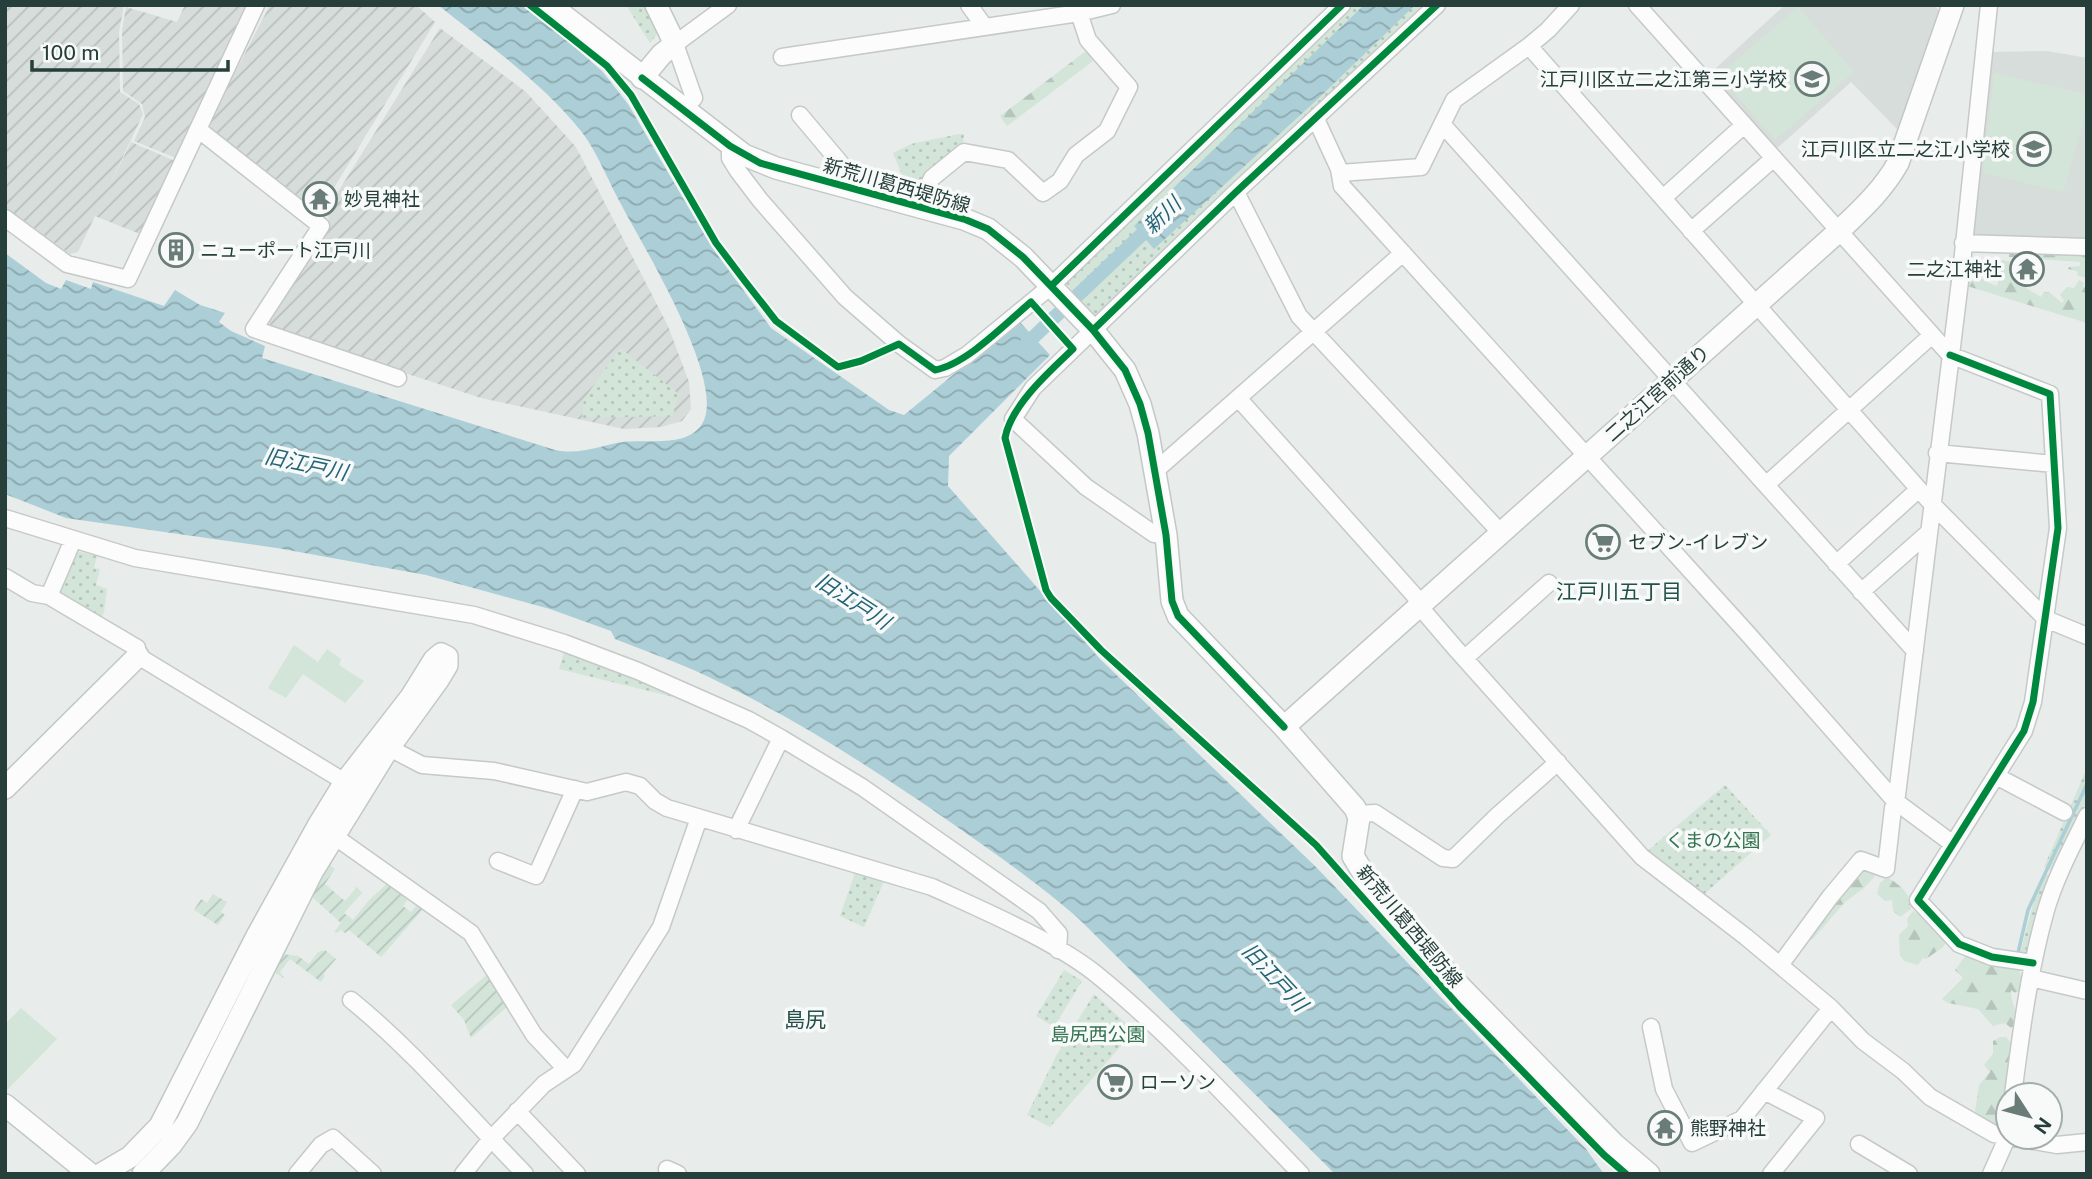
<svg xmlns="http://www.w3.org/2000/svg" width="2092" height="1179" viewBox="0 0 2092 1179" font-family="'Public Sans','Noto Sans JP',sans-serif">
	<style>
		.built { fill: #d7ddda }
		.industrial { fill: url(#industrial-furrows) }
		.grass { fill: #d3e4d9 }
		.forest { fill: url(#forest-firs) }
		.park { fill: url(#park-dots) }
		.garden { fill: url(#garden-furrows) }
		.water { fill: url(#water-waves) }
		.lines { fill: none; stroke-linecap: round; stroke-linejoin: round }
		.stream { stroke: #acced6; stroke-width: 3.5 }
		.canal { stroke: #acced6; stroke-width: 14 }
		.street-casing { stroke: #c5c9c7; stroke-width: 19 }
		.secondary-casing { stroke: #c2c8c5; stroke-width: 24 }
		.street { stroke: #fcfcfc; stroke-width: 16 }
		.secondary { stroke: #fcfcfc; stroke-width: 21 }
		.cycleway-casing { stroke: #f7faf9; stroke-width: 11 }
		.cycleway { stroke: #00873e; stroke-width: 7 }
		.labels { text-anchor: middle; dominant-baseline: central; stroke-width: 7; stroke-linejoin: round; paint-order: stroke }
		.poi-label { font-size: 19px; fill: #263f3a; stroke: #f7faf9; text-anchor: start }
		.street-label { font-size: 19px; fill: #263f3a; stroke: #f7faf9 }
		.park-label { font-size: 19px; fill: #337350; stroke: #f7faf9 }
		.water-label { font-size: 21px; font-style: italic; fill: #246477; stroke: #f7faf9 }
		.neighbourhood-label { font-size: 21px; fill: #235048; stroke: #f7faf9 }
	</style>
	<defs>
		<pattern id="industrial-furrows" width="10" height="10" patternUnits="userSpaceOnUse" patternTransform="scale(1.75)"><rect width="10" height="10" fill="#d7ddda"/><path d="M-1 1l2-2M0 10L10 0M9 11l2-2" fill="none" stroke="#b8bfbc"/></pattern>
		<pattern id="forest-firs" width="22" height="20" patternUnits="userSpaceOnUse" patternTransform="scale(1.75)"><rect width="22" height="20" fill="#d3e4d9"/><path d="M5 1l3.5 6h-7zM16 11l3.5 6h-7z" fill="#b5c5bb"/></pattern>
		<pattern id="park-dots" width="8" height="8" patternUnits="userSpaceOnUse" patternTransform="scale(1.75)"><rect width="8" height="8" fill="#d3e4d9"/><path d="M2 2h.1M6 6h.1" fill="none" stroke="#b5c5bb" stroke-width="1.8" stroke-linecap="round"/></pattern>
		<pattern id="garden-furrows" width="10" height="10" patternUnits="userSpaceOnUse" patternTransform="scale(1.75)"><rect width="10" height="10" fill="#d3e4d9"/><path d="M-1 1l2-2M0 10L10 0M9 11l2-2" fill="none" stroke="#b5c5bb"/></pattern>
		<pattern id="water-waves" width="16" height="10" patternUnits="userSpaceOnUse" patternTransform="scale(1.75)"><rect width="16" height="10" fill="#acced6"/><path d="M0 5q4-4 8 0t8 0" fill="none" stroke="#8ca9af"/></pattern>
	</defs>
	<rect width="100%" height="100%" fill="#e8ecea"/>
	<!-- built -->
	<path class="built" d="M 1785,5 L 1934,5 L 1939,11 L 1899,131 L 1851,82 L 1773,152 L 1706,77 Z
		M 2047,51 L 2087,58 L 2087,244 L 1972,240 L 1993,52 Z"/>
	<!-- industrial -->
	<path class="industrial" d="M 5,5 L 124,5 L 119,32 L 120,92 L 139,104 L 143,114 L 106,193 L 131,142 L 175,161 L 140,234 L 95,216 L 78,252 L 70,254 L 5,207 Z
		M 185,5 L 252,5 L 176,158 L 134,141 L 145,117 L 142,104 L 123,91 L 122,30 L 126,7 L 177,22 Z
		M 270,5 L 416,5 L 435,22 L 332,191 L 321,184 L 307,203 L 207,126 Z
		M 440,28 L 526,92 L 576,147 L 668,326 L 689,382 L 691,409 L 682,421 L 661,427 L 624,429 L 481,398 L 271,329 L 268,316 L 329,227 L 328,208 Z"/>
	<!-- grass -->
	<path class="grass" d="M 1798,7 L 1854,72 L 1775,140 L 1719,75 Z
		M 1994,73 L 2087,94 L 2087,110 L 2063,192 L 1983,173 Z
		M 294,645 L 318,662 L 327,649 L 341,659 L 339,665 L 364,681 L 345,703 L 303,674 L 286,698 L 268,688 Z
		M 21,1008 L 57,1039 L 5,1092 L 5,1024 Z"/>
	<!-- forest -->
	<path class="forest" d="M 1086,51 L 1093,61 L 1007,126 L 1000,116 Z
		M 2010,248 L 2087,249 L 2087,278 L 2078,276 L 2077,271 L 2068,269 L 2069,267 L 2080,266 L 2080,262 L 2009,257 Z
		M 2003,260 L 2011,262 L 2014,267 L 2021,264 L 2030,267 L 2029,275 L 2018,274 L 2016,279 L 2025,281 L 2026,288 L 2041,297 L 2044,292 L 2049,292 L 2062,303 L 2064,300 L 2060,295 L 2067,287 L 2074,288 L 2079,280 L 2084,283 L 2083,286 L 2087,289 L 2087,323 L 1964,285 L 1966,276 L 1978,280 L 1987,278 L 1989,283 L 1997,286 L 2000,274 L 1994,272 L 1994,276 C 1989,278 1982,276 1978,273 L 1978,265 L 1985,263 L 1995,265 Z
		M 1862,865 L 1875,869 L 1877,874 L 1864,888 L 1845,902 L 1812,940 L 1808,939 Z
		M 1887,877 C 1900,885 1911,893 1911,909 L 1900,917 L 1893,911 L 1892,900 L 1885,901 L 1877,894 L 1880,883 Z
		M 1913,911 L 1939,924 L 1952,933 L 1943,947 L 1926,959 L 1923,958 L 1918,965 L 1904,961 L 1900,955 L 1899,935 L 1908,926 L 1907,919 Z
		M 1966,955 L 2017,963 L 2022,980 L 2021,990 L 2015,993 L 2011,990 C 2010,1003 2018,1011 2018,1024 L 2011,1028 L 2005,1023 L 1993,1026 L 1978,1009 L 1948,1003 L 1942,999 L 1963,978 L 1955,970 Z
		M 2000,1037 L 2006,1037 L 2015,1048 L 2004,1126 L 1999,1129 L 1974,1118 L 1979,1085 L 1990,1072 L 1984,1065 L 1993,1054 L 1993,1041 Z"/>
	<!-- park -->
	<path class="park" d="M 626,5 L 648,5 C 658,22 665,27 650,43 Z
		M 1350,5 L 1434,5 L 1098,319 L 1064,281 L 1132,218 Z
		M 959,134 L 964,134 L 963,144 L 928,174 L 917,195 L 876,186 L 902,175 L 893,153 L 911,144 Z
		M 620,348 L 679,394 L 673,416 L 582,418 L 584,399 Z
		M 76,551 L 97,556 L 94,568 L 100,569 L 96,585 L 107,589 L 104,612 L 101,618 L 57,593 Z
		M 565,649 L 694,702 L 559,669 Z
		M 2087,768 L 2087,801 L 2055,872 L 2044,867 Z
		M 1725,785 L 1771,835 L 1701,897 L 1645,853 Z
		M 855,873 L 884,881 L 864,927 L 840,916 Z
		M 2044,873 L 2051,876 L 2028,953 L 2020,954 L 2036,892 Z
		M 1064,970 L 1082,981 L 1054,1027 L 1036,1016 Z
		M 1094,994 L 1134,1031 L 1050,1127 L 1027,1115 L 1056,1056 Z"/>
	<!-- garden -->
	<path class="garden" d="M 330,865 L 335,869 L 325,884 L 345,901 L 357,887 L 362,893 L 344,913 L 353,920 L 370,899 L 388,883 L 410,896 L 403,906 L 411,912 L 419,902 L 425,907 L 381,957 L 349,930 L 345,933 L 341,930 L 337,933 L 334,932 L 341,923 L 310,895 Z
		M 213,894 L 227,902 L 221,912 L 225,915 L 218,925 L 194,910 L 201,899 L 207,903 Z
		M 325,950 L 336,959 L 323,974 L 325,976 L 321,982 L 290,959 L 280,972 L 284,978 L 273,972 L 282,954 L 298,956 L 309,964 L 318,952 Z
		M 489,973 L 507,1007 L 471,1038 L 464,1020 L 451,1005 Z"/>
	<!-- water -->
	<path class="water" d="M 438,5 L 521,5 L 563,37 L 602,71 L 628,104 L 711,246 L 771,328 L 889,410 L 904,415 L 1019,321 L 1050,355 L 949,456 L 948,486 L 1100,659 L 1316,867 L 1586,1149 L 1604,1174 L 1335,1174 L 1078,918 C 1033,879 983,845 933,810 C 865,764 797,720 723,684 C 688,666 651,653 615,639 L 611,631 L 550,609 L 426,575 L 277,548 L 66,518 L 5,494 L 5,253 L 46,283 L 61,289 L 66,280 L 91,289 L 93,282 L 164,306 L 175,290 L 200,305 L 225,313 L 219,322 L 231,331 L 265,346 L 262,358 L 555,450 C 582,455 597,446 623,442 C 647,439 687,448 702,424 C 728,384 643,246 622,206 C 609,183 597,151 581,131 C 541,81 488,45 438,5 Z
		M 1364,5 L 1415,5 L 1320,97 L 1154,249 L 1134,226 Z"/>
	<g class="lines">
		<!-- stream -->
		<path class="stream" d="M 2018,953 L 2028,910 L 2087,784"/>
		<!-- canal -->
		<path class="canal" d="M 1021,349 L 1156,221"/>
		<!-- street casing -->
		<g class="street-casing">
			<path id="street" d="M 969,5 L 984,26
				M 1637,5 L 1950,355 L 2050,394 L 2058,528 L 2033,702 L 2024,731 L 1918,900 L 1959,944 L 1992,957 L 2033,963
				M 1529,46 L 1931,503 L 2046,619 L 2087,636
				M 782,57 L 1079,13 L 1112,5
				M 683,110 L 694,98 L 675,44 L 728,5
				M 800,115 L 863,190
				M 1316,119 L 1339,169 L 1342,186 L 1748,634 L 1895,801 L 1953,844
				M 1442,124 L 1915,651
				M 199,130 L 321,226 L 254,329 L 398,378
				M 730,146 L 730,158 L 738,171 L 760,200 L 845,297 L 899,344 L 935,370 L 945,368 L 967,355 L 1051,286 L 1342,5
				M 1340,173 L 1421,167 L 1454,100 L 1529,46 L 1548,30 L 1571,5
				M 1236,192 L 1299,316 L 1501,533
				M 1663,198 L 1744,125
				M 919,206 L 932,178 L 964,152 L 1008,160 L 1043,193 L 1060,181 L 1076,155 L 1107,131 L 1129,87 L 1088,40 L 1079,13
				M 5,218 L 67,264 L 128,279 L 256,5
				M 1691,231 L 1774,158
				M 1963,243 L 2087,247
				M 1238,398 L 1414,595 L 1426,614 L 1456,649 L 1642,857 L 1746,937 L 1831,1008 L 1742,1119 L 1692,1143 L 1664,1089 L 1651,1027
				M 1937,453 L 2054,464
				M 1155,471 L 1403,253
				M 1767,484 L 1932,335
				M 5,518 L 135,558 L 474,615 L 564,643 L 638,671 L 749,720 L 781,738 L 862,787 L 1039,911 L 1059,934 L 1058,950
				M 1166,535 L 1154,534 L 1086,487 L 1013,419 L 1033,388 L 1236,192 L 1437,5
				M 1836,564 L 1919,489
				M 5,577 L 32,593 L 49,596 L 137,648 L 138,656 L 345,782 L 352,789
				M 1861,592 L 1929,532
				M 49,596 L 73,540
				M 1465,658 L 1549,583
				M 380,743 L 422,765 L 494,771 L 587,792 L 626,782 L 640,786 L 655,801 L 667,808 L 932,887 C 982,910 1053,940 1096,974 C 1170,1034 1235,1106 1301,1174
				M 1996,776 L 2064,812
				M 1359,814 L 1375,813 L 1443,858 L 1453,859 L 1497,816 L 1558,762
				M 736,830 L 781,738
				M 334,836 L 471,933 L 534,1035 L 565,1068
				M 498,861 L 536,876 L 575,789
				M 1780,965 L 1830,897 L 1861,860 L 1886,869 L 1893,808 L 1897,795 L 1961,273 L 1989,5
				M 2031,978 L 2087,991
				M 351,1000 C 415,1052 467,1115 525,1174
				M 1831,1008 L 1863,1041 L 1903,1071 L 1930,1097 L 1994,1134 L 2057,1145 L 2087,1142
				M 1764,1091 L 1816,1118 L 1771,1174
				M 2013,1095 C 2021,1033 2029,970 2046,910 C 2056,876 2072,847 2087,816
				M 517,1111 L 577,1174
				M 1859,1144 L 1909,1174
				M 667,1169 L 678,1174
				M 297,1174 L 321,1145 L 333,1138 L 373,1174
				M 463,1174 L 491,1139 L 544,1084 L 574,1064 L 661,927 L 699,818
				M 1991,1174 L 2007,1138 L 2008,1130"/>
		</g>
		<!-- secondary casing -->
		<g class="secondary-casing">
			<path id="secondary" d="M 550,5 L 744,155 L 776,168 L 964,219 L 988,229 L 1023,257 L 1093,330 L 1125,370 L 1140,404 L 1148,433 L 1166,535 L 1172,601 L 1178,616 L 1284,727 L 1355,808 L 1359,818 L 1353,856 L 1368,881 L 1446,972 L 1614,1144 L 1649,1174
				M 642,78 L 662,54 L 675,44 L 656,5
				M 1284,727 L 1839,231 C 1861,210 1883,190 1898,163 L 1953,5
				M 5,788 L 138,656
				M 5,1105 L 90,1174
				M 101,1174 L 130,1157 L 160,1126 L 257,936 L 318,826 L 345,782 L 411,697 L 434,660 L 441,654 L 447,657 L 447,665 L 438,680 L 388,749 L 312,872 L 187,1123 L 171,1145 L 143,1174"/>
		</g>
		<!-- street -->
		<use href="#street" class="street"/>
		<!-- secondary -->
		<use href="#secondary" class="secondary"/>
		<!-- cycleway casing -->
		<g class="cycleway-casing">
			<path id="cycleway" d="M 530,5 L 607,66 L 631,95 L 716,243 L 744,280 L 776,321 L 838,367 L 861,361 L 899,344 L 935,370 C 967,364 1006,323 1031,302 L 1073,349 C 1050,371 1011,405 1005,438 L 1046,590 L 1051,598 L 1101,650 L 1316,845 L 1459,1006 L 1604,1155 L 1626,1174
				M 642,78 L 730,146 L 760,163 L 964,219 L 988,229 L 1023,257 L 1093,330 L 1125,370 L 1140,404 L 1148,433 L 1166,535 L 1172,601 L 1178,616 L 1284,727
				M 1051,286 L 1342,5
				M 1093,330 L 1236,192 L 1437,5
				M 1950,355 L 2050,394 L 2058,528 L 2033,702 L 2024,731 L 1918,900 L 1959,944 L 1992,957 L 2033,963"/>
		</g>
		<!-- cycleway -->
		<use href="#cycleway" class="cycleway"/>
	</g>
	<!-- icons -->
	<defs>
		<g id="school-ring" transform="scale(1.75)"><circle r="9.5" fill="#f7faf9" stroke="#6a7c78" stroke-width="1.5"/><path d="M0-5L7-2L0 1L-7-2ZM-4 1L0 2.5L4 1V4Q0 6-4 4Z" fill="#6a7c78"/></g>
		<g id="temple-ring" transform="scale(1.75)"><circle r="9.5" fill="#f7faf9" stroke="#6a7c78" stroke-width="1.5"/><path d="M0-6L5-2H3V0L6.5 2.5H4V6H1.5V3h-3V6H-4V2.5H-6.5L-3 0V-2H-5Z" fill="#6a7c78"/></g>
		<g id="building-ring" transform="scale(1.75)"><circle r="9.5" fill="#f7faf9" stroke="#6a7c78" stroke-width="1.5"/><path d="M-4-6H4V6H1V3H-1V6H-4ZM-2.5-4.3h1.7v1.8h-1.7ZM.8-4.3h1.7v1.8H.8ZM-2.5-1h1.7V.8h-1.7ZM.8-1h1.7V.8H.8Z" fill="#6a7c78"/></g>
		<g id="supermarket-ring" transform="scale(1.75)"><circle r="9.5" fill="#f7faf9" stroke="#6a7c78" stroke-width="1.5"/><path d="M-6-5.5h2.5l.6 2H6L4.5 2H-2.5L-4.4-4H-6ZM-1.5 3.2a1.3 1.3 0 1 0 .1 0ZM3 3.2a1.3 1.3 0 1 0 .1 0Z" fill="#6a7c78"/></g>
	</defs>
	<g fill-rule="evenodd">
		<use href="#school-ring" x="1812" y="79"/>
		<use href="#school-ring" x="2034" y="149"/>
		<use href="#temple-ring" x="320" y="199"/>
		<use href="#building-ring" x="176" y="250"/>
		<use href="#temple-ring" x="2027" y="269"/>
		<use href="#supermarket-ring" x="1603" y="542"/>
		<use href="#supermarket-ring" x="1115" y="1082"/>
		<use href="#temple-ring" x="1665" y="1128"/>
	</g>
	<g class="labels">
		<!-- poi labels -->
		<g class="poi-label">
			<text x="1787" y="79" text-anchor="end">江戸川区立二之江第三小学校</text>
			<text x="2010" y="149" text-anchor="end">江戸川区立二之江小学校</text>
			<text x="344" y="199">妙見神社</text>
			<text x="200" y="250">ニューポート江戸川</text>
			<text x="2002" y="269" text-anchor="end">二之江神社</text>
			<text x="1628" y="542">セブン-イレブン</text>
			<text x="1140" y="1082">ローソン</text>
			<text x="1690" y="1128">熊野神社</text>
		</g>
		<!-- street labels -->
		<g class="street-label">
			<text transform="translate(897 185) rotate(16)">新荒川葛西堤防線</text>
			<text transform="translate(1657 393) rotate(-42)">二之江宮前通り</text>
			<text transform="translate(1410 926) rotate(50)">新荒川葛西堤防線</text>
		</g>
		<!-- park labels -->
		<g class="park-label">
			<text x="1713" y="840">くまの公園</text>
			<text x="1098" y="1034">島尻西公園</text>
		</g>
		<!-- water labels -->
		<g class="water-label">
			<text transform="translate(1162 215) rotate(-44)">新川</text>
			<text transform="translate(306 464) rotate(12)">旧江戸川</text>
			<text transform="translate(853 601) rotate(33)">旧江戸川</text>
			<text transform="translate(1275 977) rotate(47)">旧江戸川</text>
		</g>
		<!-- neighbourhood labels -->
		<g class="neighbourhood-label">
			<text x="1619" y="591">江戸川五丁目</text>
			<text x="805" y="1019">島尻</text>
		</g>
	</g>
	<!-- border -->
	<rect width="2092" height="1179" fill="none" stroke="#263f3a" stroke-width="14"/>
	<!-- north arrow -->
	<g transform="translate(2029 1116) rotate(126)"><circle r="33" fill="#f7faf9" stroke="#a3afad" stroke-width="2"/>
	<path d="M0-5L12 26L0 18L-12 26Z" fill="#6a7c78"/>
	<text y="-10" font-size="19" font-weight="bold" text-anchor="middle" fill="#263f3a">N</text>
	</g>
	<!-- scale -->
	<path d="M32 60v10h196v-10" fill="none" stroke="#263f3a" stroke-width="3.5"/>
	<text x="42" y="60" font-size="21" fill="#263f3a" stroke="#f7faf9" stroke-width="5" paint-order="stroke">100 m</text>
</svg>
